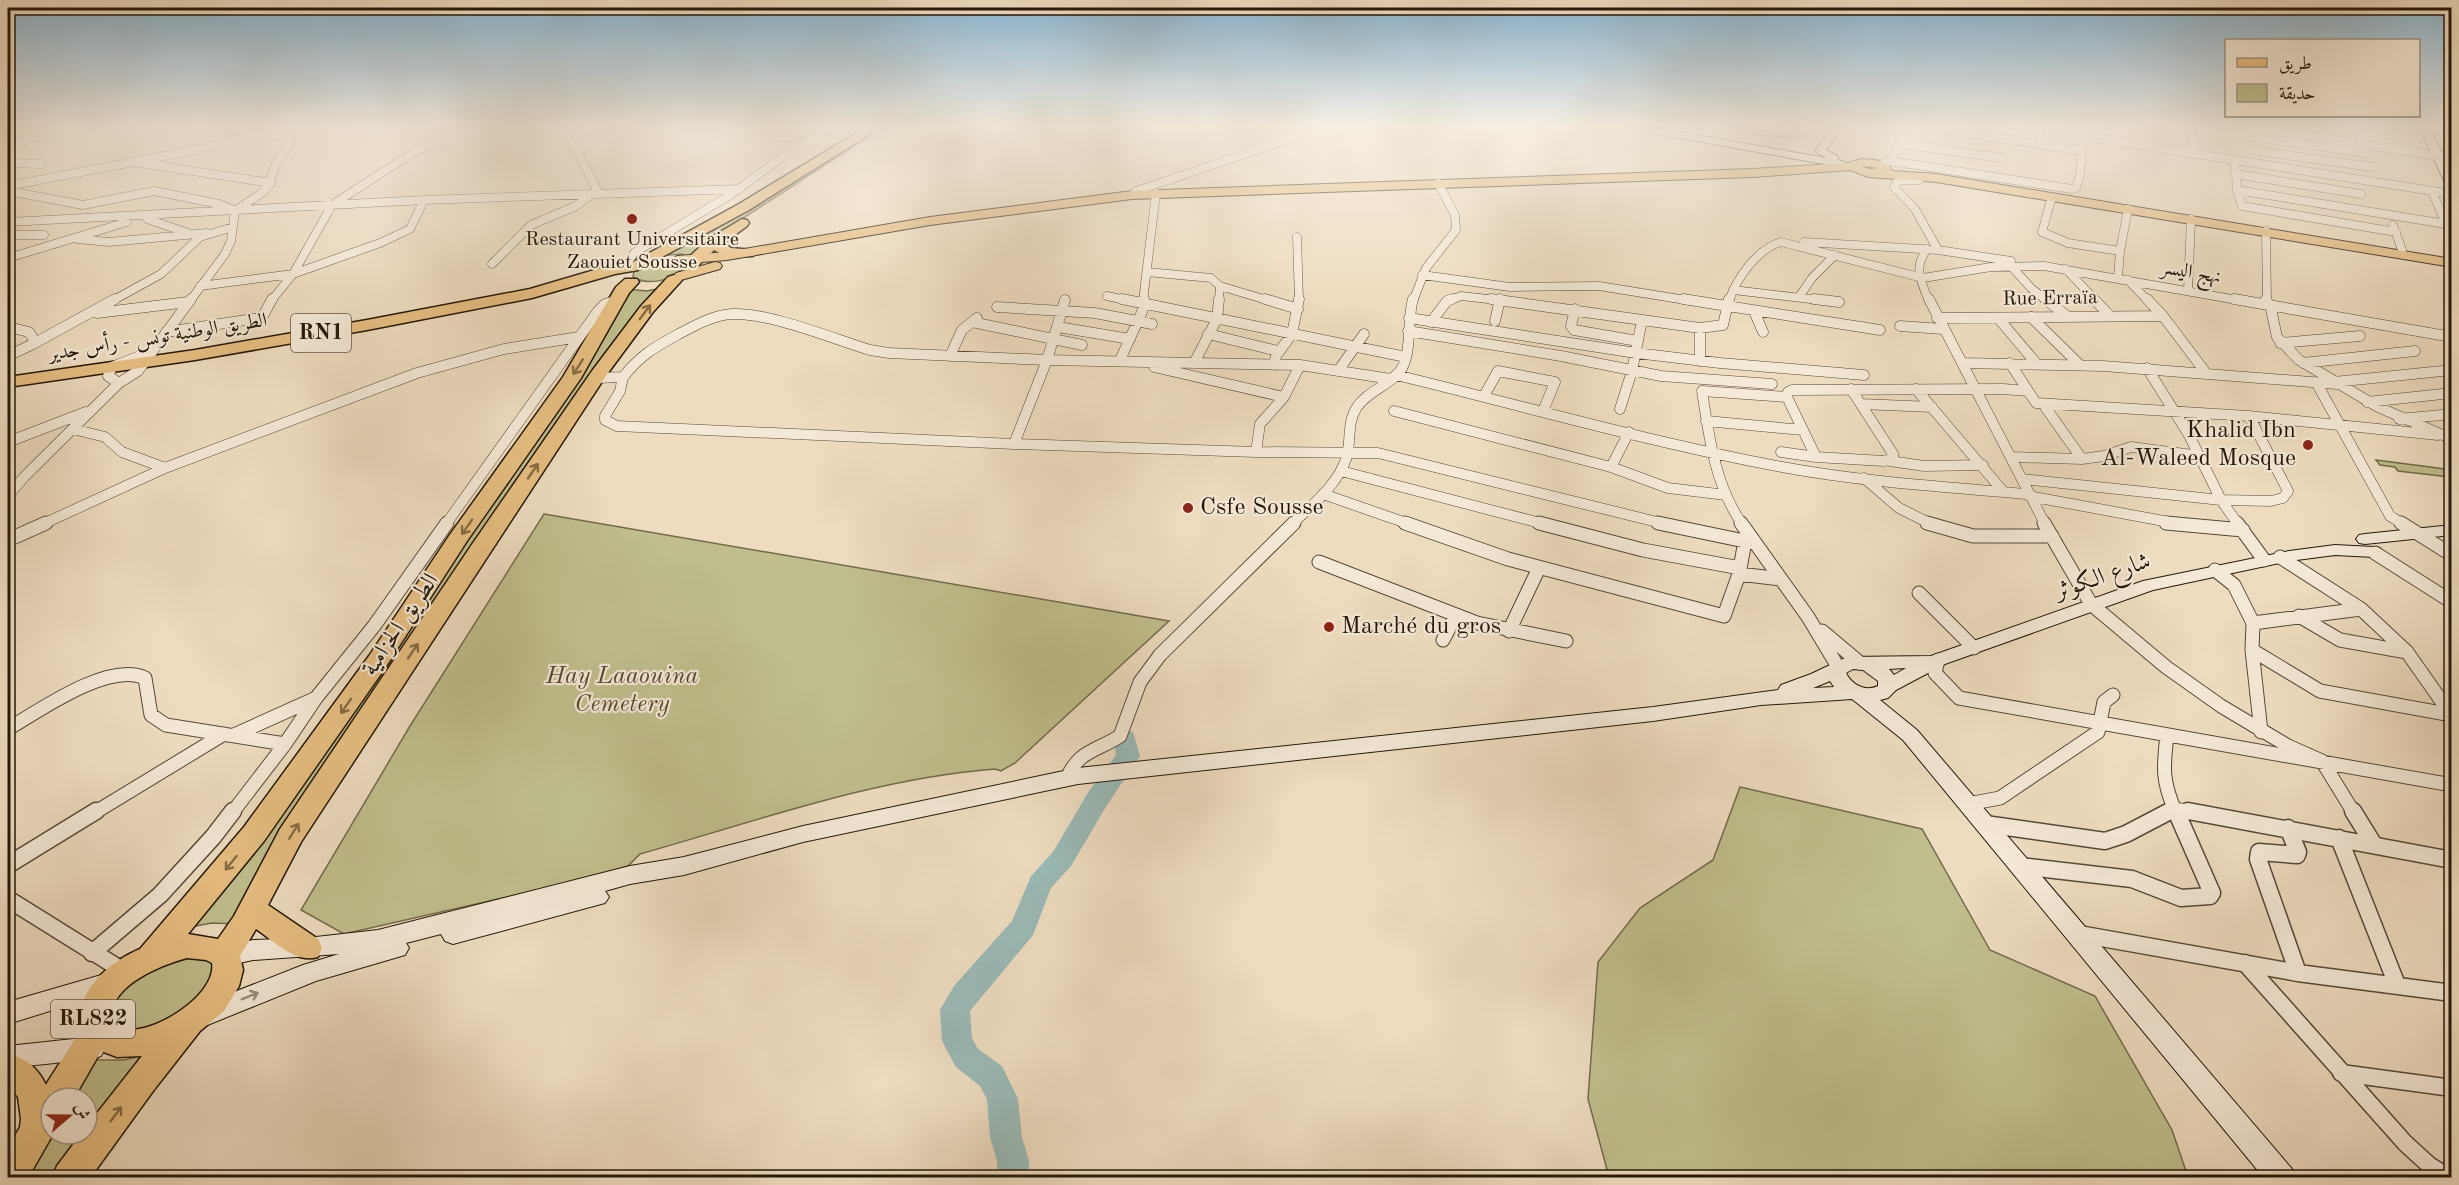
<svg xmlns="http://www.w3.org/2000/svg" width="2459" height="1185" viewBox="0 0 2459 1185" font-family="'Old Standard TT',Amiri,serif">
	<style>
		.green { fill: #c0be8d; stroke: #726b4b; stroke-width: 1.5 }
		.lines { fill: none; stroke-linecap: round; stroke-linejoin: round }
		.river { fill: #9abab7; fill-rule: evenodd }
		.street-far3-casing { stroke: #564937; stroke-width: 9 }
		.street-far2-casing { stroke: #564937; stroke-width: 11 }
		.street-far1-casing { stroke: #564937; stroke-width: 15 }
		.street-casing { stroke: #564937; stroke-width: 19 }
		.secondary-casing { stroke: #231809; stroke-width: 2 }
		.primary-casing { stroke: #231809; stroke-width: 2 }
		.highway-casing { stroke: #231809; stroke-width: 3 }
		.street-far3 { stroke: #f4e8d6; stroke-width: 8 }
		.street-far2 { stroke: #f4e8d6; stroke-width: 10 }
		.street-far1 { stroke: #f4e8d6; stroke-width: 13 }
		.street { stroke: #f4e8d6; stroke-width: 16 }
		.secondary { fill: #f4e8d6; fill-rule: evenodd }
		.primary { fill: #e7be80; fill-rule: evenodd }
		.highway { fill: #e7be80; fill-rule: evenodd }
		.oneway { stroke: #856b44 }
		.oneway2 { stroke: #968a7a }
		.poi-dot { fill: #8f2418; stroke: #f4e8d6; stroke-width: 2 }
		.labels { text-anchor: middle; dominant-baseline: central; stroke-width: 4.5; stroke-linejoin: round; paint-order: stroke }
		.far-poi-label { font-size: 20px; fill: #231809; stroke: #f4e8d6 }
		.far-street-label { font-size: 20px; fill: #231809; stroke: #f4e8d6 }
		.shield { fill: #f4e8d6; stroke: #625646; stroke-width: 1.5 }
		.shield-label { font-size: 22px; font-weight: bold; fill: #231809 }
		.poi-label { font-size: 24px; fill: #231809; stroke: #f4e8d6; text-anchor: start }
		.street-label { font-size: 24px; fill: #231809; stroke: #f4e8d6 }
		.park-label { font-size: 24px; font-style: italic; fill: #524a31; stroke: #f4e8d6 }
	</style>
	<rect width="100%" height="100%" fill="#eedcc0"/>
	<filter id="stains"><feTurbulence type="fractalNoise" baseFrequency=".00333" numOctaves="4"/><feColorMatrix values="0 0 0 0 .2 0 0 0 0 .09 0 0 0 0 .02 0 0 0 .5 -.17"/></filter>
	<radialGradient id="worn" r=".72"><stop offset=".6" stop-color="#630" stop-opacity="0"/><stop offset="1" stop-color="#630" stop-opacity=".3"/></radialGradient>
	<!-- green -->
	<path class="green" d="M 881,127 L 884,127 L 709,240 L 690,258 L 682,254 L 655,256 L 827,161 Z
		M 1690,127 L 1808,127 L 1815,130 L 1808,136 L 1784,138 L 1730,131 L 1707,131 Z
		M 667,262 L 680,268 L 680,271 C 669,282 646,285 633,277 L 634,271 C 644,264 655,262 667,262 Z
		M 661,288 L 236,924 L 212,923 L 185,928 L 627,289 L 647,291 Z
		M 2376,460 L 2445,469 L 2450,477 L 2398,471 L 2395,467 L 2380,465 Z
		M 544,514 L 1169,621 L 1015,763 L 1001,771 L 995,769 C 876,778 757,821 640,854 L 628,866 L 573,882 L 344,934 L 301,910 L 410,726 Z
		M 1740,787 L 1922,829 L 1990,950 L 2095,996 L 2172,1130 L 2188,1177 L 1609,1177 L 1588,1099 L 1598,962 L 1640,908 L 1713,860 Z
		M 178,956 L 211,958 L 218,967 L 194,1011 L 132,1033 L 117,1029 L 110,1020 C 114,981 146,971 178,956 Z
		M 153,1053 L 57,1177 L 16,1178 L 51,1134 L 87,1134 L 87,1098 L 63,1098 L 82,1060 L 124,1060 Z"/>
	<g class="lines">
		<!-- river -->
		<path class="river" d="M 1125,730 L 1133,732 L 1140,756 L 1107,805 L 1071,866 L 1051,888 L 1033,935 L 970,1011 L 972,1038 L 978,1049 L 1002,1066 L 1018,1099 L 1022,1137 L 1029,1161 L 1029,1178 L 997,1178 L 997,1161 L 990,1137 L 987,1099 L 980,1086 L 956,1067 L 946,1049 L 942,1040 L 940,1010 L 954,986 L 1012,921 L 1031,876 L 1053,852 L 1089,791 L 1116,755 L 1113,738 L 1117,732 Z"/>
		<!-- street-far3 casing -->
		<g class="street-far3-casing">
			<path id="street-far3" d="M 217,127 L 263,133 L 289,140 L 288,146 L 276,164 L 270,181
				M 596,127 L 571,138 L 599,194
				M 717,127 L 776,138 L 819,132
				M 1927,127 L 2039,144 L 2041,127
				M 2084,127 L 2083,136 L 2235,160
				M 2126,127 L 2126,143
				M 2191,127 L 2195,153
				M 2248,127 L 2452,158
				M 2357,127 L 2364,147
				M 2426,127 L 2452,131
				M 2248,136 L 2366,153
				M 1900,144 L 2002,158
				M 2039,144 L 2082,151
				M 8,148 L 60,127
				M 2250,150 L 2372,167
				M 1890,161 L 2072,189 L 2076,188 L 2080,175 L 2083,136
				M 134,162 L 271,183 L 263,192 L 235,211 L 231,241 L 225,254 L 190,301
				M 8,163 L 42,164
				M 1883,164 L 1890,161 L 1909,127
				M 2235,174 L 2361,194
				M 1919,180 L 1898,180 L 1894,187 L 1915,209 L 1938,250
				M 8,186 L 195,150 L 288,127
				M 2237,190 L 2452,225
				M 8,191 L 83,205 L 154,191 L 219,204 L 231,209
				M 2432,191 L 2446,224
				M 1132,195 L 1136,191 L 1324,127
				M 2051,200 L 2042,232 L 2068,243 L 2120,251
				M 147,219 L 188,233
				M 8,222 L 424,200 L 740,189
				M 2393,225 L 2402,250
				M 2266,231 L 2267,301
				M 2396,232 L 2242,206 L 2237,190 L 2235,160 L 2452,194
				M 8,235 L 44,235
				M 1297,237 L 1299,301
				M 78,239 L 109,242 L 207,233
				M 1804,242 L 1938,250 L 2011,261
				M 1927,249 C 1913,268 1921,281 1929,301
				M 8,258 L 127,222
				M 492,264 L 531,225 L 576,206 L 592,194
				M 2010,265 L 2031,288 L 2047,301
				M 633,267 L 628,262 L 634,253 L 730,195 L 784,156 L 833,127
				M 2066,269 L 2096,301
				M 1147,272 L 1211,278 L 1220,286 L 1270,301
				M 1422,275 L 1510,287 L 1599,286 L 1692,301
				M 2118,278 L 2120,251 L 2128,209
				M 2128,280 L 2148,301
				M 200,286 L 293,274 L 380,243 L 410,229 L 424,200
				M 1733,290 L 1827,301
				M 2188,291 L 2191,219
				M 1107,296 L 1130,301
				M 1799,297 L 1812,278 L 1835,255
				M 112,301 L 161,274 L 200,237 L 233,227
				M 271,301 L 293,274 L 332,205 L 417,150 L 492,127
				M 1143,301 L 1156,193
				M 1219,301 L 1220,286
				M 1413,301 L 1426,268 L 1456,230 L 1455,215 L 1438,183
				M 1448,301 L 1461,296 L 1506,301
				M 1729,301 C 1736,279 1758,248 1781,242 L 1923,278 L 1991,267 L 2044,266 L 2243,301"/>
		</g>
		<!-- street-far2 casing -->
		<g class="street-far2-casing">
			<path id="street-far2" d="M 1122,299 L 1406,357
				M 1265,299 L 1298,309
				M 1491,299 L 1700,328 L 1723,325 L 1729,299
				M 1683,299 L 1880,330
				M 1814,299 L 1839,302
				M 1929,299 L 2045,524
				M 2045,299 L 2068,317
				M 2094,299 L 2110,316
				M 2147,299 L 2163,316 L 2206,373
				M 2234,299 L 2452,337
				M 2266,299 L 2271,309 L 2277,337 L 2299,360 L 2378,407 L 2452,439
				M 997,307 L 1095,313 L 1152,324
				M 1575,309 L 1571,326 L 1574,330 L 1638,341
				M 1754,311 L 1763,332
				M 97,313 L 188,302
				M 2031,317 L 2080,365
				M 1409,318 L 1636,353 L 1720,363 L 1864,375
				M 1937,318 L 2163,316
				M 1998,318 L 2036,363
				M 1495,321 L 1500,299
				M 972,322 L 1082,345
				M 1431,322 L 1447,301 L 1452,299
				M 1900,326 L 1943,329
				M 8,327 L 29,332 L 34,340 L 33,344 L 8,356
				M 1058,327 L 1130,339
				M 1700,328 L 1700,361
				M 1408,331 L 1561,356 L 1661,376 L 1772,384
				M 166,332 L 259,318 L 264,314 L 272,299
				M 1208,334 L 1278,351
				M 2280,343 L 2360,336
				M 33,344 L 115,299
				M 950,356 L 962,330 L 977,318
				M 1120,360 L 1142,312 L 1144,299
				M 1194,363 L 1217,319 L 1219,299
				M 1963,363 L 2103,366 L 2337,384
				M 2010,363 L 2028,391
				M 2303,363 L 2415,351
				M 1274,365 L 1276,356 L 1292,334 L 1299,299
				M 1154,367 L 1284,397
				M 2147,368 L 2189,435 L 2221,500 L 2238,524
				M 1338,371 L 1364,334
				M 1396,375 C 1524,406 1652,443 1782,467 C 1863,482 1946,487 2027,494
				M 623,377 C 640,356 653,348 677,335 C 694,326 713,315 732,314 C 768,312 834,339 870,350 L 889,353 L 1047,360 L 1300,365 L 1391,379
				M 596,378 L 623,377 L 620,391 L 605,416 L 605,420 L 617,426 L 1014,444 L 1256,452 L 1378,453 L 1665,524
				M 2316,382 L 2390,516 L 2403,524
				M 2334,382 L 2452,370
				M 119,383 L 108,376 L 112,367 L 150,352
				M 1916,389 L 2002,490
				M 1484,396 L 1498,371 L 1555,382 L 1543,411
				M 2367,402 L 2452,393
				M 1861,404 L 1932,407
				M 2043,404 L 2082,459
				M 1620,409 L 1632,371 L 1642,320
				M 1394,411 L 1611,467
				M 2399,419 L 2452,414
				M 1706,421 L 1803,430
				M 73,429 L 105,437 L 122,452 L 165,468
				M 1629,432 L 1611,467 L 1668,488 L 1726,495
				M 8,442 L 86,412
				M 1014,444 L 1047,360 L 1065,300
				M 1256,452 L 1260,424 L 1284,397 L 1300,365
				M 1781,452 L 1816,457 L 1884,461 L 1893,459 L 1893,454 L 1851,389
				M 1816,457 L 1787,397 L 1788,392 L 1792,390 L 2003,389 L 2028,391 L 2036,403 L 2249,416 L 2438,435
				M 2012,457 L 2082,459 L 2104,456 L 2131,447 L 2200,456
				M 1890,461 L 1924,466 L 1983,465
				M 1341,471 L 1544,524
				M 1864,478 L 1899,508 L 1931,524
				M 2022,479 L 2221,500 L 2271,501 L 2283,498 L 2288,491 L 2249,416
				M 1323,494 L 1409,524
				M 8,496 L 25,476 L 119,383 L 138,371 L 191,299
				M 2029,496 L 2180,524
				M 43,524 L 165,468 L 417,373 L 504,349 L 579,337
				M 446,524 L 598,311 L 605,304 L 615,301
				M 1292,524 C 1312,505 1339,484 1347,456 C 1351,440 1347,422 1357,407 C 1367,391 1393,384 1402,368 C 1412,350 1407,319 1413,299
				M 1742,524 C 1715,485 1709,437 1702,391 L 1787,397"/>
		</g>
		<!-- street-far1 casing -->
		<g class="street-far1-casing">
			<path id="street-far1" d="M 1405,523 L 1508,559 L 1724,616 L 1739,574 L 1745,541
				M 1539,523 L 1643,550 L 1740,568
				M 1658,523 L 1754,543
				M 1741,523 L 1808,617 L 1838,667
				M 1927,523 L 1973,536 L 2052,536
				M 2044,523 L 2091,604 L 2166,667 L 2221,706 L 2288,746 L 2322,761 L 2354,813
				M 2166,523 L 2243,530
				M 2237,523 L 2264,560
				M 2401,523 L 2452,555
				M 8,540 L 46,523
				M 2375,553 L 2452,602
				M 2280,557 L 2361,609
				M 1319,562 L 1477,623 L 1566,641
				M 2215,570 L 2234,585 L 2253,623 L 2252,650 L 2261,732
				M 1739,574 L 1781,579
				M 1919,593 L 1974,648
				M 2299,616 L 2340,640 L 2407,652
				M 2253,623 L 2361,609 L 2407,652 L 2452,716
				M 1509,631 L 1539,568
				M 1822,631 L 1860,663
				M 1443,640 L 1456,615
				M 2252,650 L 2320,691 L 2452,715
				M 1938,660 L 1935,673 L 1959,698 L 2452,785
				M 8,729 C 40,710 109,661 145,678 L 151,715 L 166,725 L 285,744
				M 234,735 L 314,699
				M 2167,735 C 2163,769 2162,781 2176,813
				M 1067,778 C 1079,750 1097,751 1120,736 L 1140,682 L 1160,655 L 1294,523
				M 1968,804 L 2000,798 L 2098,732 L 2104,702 L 2113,695
				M 94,813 L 224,734
				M 232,813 L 285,744 L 316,698 L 374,626 L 447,523
				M 2167,813 L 2175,809 L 2196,813"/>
		</g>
		<!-- street casing -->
		<g class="street-casing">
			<path id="street" d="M 2188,811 L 2452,860
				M 2353,811 L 2374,845
				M 1985,824 L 2105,841 L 2126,834 L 2170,811
				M 2288,828 L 2298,852 L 2297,855 L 2259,852 L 2258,859 L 2298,973
				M 2339,838 L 2397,985
				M 8,865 L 96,811
				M 2020,866 L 2132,879 L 2181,898 L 2210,896 L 2212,893 L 2176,811
				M 8,899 L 125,972
				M 2079,934 L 2298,973 L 2452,993
				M 92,953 L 160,895 L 213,837 L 233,811
				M 2245,963 L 2405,1143 L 2429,1165 L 2450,1178
				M 2341,1073 L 2452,1088"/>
		</g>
		<!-- secondary casing -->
		<g class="secondary-casing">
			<path id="secondary" d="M 1630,127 L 1651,127 L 1826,158 L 1815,151 L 1833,127 L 1843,127 L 1826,150 L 1838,156 L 1838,160 L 1857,166 L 1852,169 L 1635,130 Z
				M 2419,127 L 2429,127 L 2452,173 L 2452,188 L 2446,185 Z
				M 2452,525 L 2452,535 L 2365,544 L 2359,543 L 2356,539 L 2359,535 L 2365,534 Z
				M 2335,545 L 2374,547 L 2380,548 L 2383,552 L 2380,556 L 2374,557 L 2335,555 L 2289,561 L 2153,590 L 1945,664 L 1896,690 L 1888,698 L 1880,700 L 1917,730 L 2292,1169 L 2296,1178 L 2264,1178 L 1903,740 L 1852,699 L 1761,705 L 1653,721 L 1078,784 L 803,842 L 684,875 L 630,884 L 605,891 L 609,897 L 605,903 L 453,944 L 445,941 L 441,934 L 406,943 L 409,948 L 405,955 L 316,981 L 205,1026 L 196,1023 L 192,1015 L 196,1007 L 303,965 L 339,954 L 253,960 L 225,966 L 216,963 L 213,956 L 216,949 L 253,940 L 307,938 L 378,930 L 630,866 L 684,857 L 803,826 L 1078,768 L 1653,707 L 1778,690 L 1781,685 L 1811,674 L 1847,657 L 1931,656 L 2143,581 L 2289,551 ZM 1906,668 L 1894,675 L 1889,669 ZM 1853,669 L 1863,670 L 1878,681 L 1878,686 C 1865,692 1852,685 1846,673 ZM 1830,681 L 1834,687 L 1813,688 Z
				M 115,971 L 124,974 L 127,981 L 124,988 L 8,1024 L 8,1002 Z
				M 92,1037 L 101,1040 L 105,1048 L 101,1056 L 92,1059 L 8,1068 L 8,1046 Z"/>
		</g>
		<!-- primary casing -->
		<g class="primary-casing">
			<path id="primary" d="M 1862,159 L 1876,160 L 1889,165 L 1892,171 L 1936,174 L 2452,259 L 2452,267 L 1936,182 L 1868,177 L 1850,170 L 1753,177 L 1132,199 L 930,225 L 727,260 L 677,264 L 670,260 L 677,256 L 727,252 L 930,217 L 1132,191 L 1753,169 L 1848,163 ZM 1861,166 L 1878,168 L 1869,169 Z
				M 715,262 L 720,263 L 722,266 L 720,269 L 681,280 L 674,276 L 676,273 Z"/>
		</g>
		<!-- highway casing -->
		<g class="highway-casing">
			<path id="highway" d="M 866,127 L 881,127 L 749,210 L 638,270 L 615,274 L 532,298 L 367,330 L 195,360 L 8,387 L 8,377 L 195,350 L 367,320 L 530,289 L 608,266 L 633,262 L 739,204 Z
				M 742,219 L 747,220 L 749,223 L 747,226 L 724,243 L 731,248 L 753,250 L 756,253 L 753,256 L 727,257 L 714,250 L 694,270 L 682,270 L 680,267 L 682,264 L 707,240 Z
				M 674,275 L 682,280 L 653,312 L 605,377 L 301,842 L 268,905 L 318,939 L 322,948 L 318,957 C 295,964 274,941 256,929 L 240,956 L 243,970 L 239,986 L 224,1011 L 200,1031 L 153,1091 L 90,1178 L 52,1178 L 57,1166 L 81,1134 L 87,1134 L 87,1126 L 142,1056 L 117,1057 L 101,1051 L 74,1098 L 51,1098 L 51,1134 L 53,1134 L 28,1178 L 8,1178 L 8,1148 L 20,1127 L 21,1119 L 18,1097 L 8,1085 L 8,1053 C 25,1058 38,1068 46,1085 C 52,1074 78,1037 80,1028 C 80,1024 78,1019 79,1015 C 85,983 112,961 140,949 L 244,827 L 369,656 L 449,536 L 563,377 L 616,287 L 625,279 L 637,279 L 639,282 L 629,293 L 581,378 L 467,541 L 385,668 L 264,841 L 188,934 L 218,939 L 234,916 L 280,829 L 473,543 L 592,371 L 641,306 L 668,277 ZM 187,958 L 206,960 L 212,963 C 218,998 138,1046 111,1025 C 105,987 158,966 187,958 Z"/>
		</g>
		<!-- street-far3 -->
		<use href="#street-far3" class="street-far3"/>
		<!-- street-far2 -->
		<use href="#street-far2" class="street-far2"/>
		<!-- street-far1 -->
		<use href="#street-far1" class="street-far1"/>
		<!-- street -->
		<use href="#street" class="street"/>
		<!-- secondary -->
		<use href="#secondary" class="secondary"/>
		<!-- primary -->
		<use href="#primary" class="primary"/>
		<!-- highway -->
		<use href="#highway" class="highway"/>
	</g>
	<!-- one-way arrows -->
	<defs><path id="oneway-shaft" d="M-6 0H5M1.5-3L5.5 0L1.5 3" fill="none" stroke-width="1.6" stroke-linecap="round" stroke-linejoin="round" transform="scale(1.5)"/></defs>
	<g class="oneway">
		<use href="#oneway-shaft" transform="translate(645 312) rotate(-53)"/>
		<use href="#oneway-shaft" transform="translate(578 367) rotate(122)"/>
		<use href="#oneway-shaft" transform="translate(533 471) rotate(-56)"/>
		<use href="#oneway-shaft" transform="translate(467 527) rotate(125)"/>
		<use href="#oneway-shaft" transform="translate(413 651) rotate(-56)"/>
		<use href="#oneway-shaft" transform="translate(346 706) rotate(125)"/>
		<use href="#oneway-shaft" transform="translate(294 831) rotate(-58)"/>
		<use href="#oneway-shaft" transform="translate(231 863) rotate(129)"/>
		<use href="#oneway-shaft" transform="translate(116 1114) rotate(-53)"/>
	</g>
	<use class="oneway2" href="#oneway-shaft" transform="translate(250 996) rotate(-22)"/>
	<!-- sky -->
	<linearGradient id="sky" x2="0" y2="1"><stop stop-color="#89b6d4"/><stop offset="0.43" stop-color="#f7efe3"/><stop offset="1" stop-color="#f7efe3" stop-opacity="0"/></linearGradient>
	<rect width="2459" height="293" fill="url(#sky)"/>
	<!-- markers -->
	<g class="poi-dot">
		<circle cx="632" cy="219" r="6"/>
		<circle cx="2308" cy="445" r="6"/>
		<circle cx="1188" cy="508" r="6"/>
		<circle cx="1329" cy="627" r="6"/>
	</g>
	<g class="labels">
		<!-- far-poi labels -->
		<g class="far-poi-label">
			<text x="632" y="240">Restaurant Universitaire<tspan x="632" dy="23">Zaouiet Sousse</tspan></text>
		</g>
		<!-- far-street labels -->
		<g class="far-street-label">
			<text transform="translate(2191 273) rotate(10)">نهج اليسر</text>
			<text transform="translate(2050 299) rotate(-1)">Rue Erraïa</text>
			<text transform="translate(158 338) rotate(-9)">الطريق الوطنية تونس - رأس جدير</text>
		</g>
		<!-- shield labels -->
		<g class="shield">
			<rect x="291" y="314" width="60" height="38" rx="4.5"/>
			<rect x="51" y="1000" width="84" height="38" rx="4.5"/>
		</g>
		<g class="shield-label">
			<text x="321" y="333">RN1</text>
			<text x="93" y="1019">RL822</text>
		</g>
		<!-- poi labels -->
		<g class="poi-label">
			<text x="2296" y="431" text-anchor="end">Khalid Ibn<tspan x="2296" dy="28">Al-Waleed Mosque</tspan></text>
			<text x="1200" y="508">Csfe Sousse</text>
			<text x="1341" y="627">Marché du gros</text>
		</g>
		<!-- street labels -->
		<g class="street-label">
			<text transform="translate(2103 577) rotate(-19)">شارع الكوثر</text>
			<text transform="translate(401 625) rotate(-56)">الطريق الحزامية</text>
		</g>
		<!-- park labels -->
		<g class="park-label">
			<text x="622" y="677">Hay Laaouina<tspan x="622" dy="28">Cemetery</tspan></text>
		</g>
	</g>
	<!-- margin -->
	<rect width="2459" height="1185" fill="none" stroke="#eedcc0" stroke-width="30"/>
	<rect x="9" y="9" width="2441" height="1167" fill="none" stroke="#231809" stroke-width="3"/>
	<rect x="15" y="15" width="2429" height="1155" fill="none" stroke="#231809" stroke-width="1.5"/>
	<!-- legend -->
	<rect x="2225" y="39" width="195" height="78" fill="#f4e8d6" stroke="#a09584" stroke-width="1.5"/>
	<rect x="2237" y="58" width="30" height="9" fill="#e7be80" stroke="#a09584" stroke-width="1.5"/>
	<text x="2279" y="69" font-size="18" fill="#231809">طريق</text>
	<rect x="2237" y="84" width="30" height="18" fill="#c0be8d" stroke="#a09584" stroke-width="1.5"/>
	<text x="2279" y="99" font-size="18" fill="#231809">حديقة</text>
	<!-- north arrow -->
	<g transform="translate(69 1116) rotate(70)"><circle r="28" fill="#f4e8d6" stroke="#a09584" stroke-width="1.5"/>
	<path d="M0-4.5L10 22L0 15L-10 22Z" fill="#8f2418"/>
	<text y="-9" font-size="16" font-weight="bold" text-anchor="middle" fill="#231809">ش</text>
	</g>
	<rect width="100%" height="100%" filter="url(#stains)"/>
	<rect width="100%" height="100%" fill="url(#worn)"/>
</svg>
